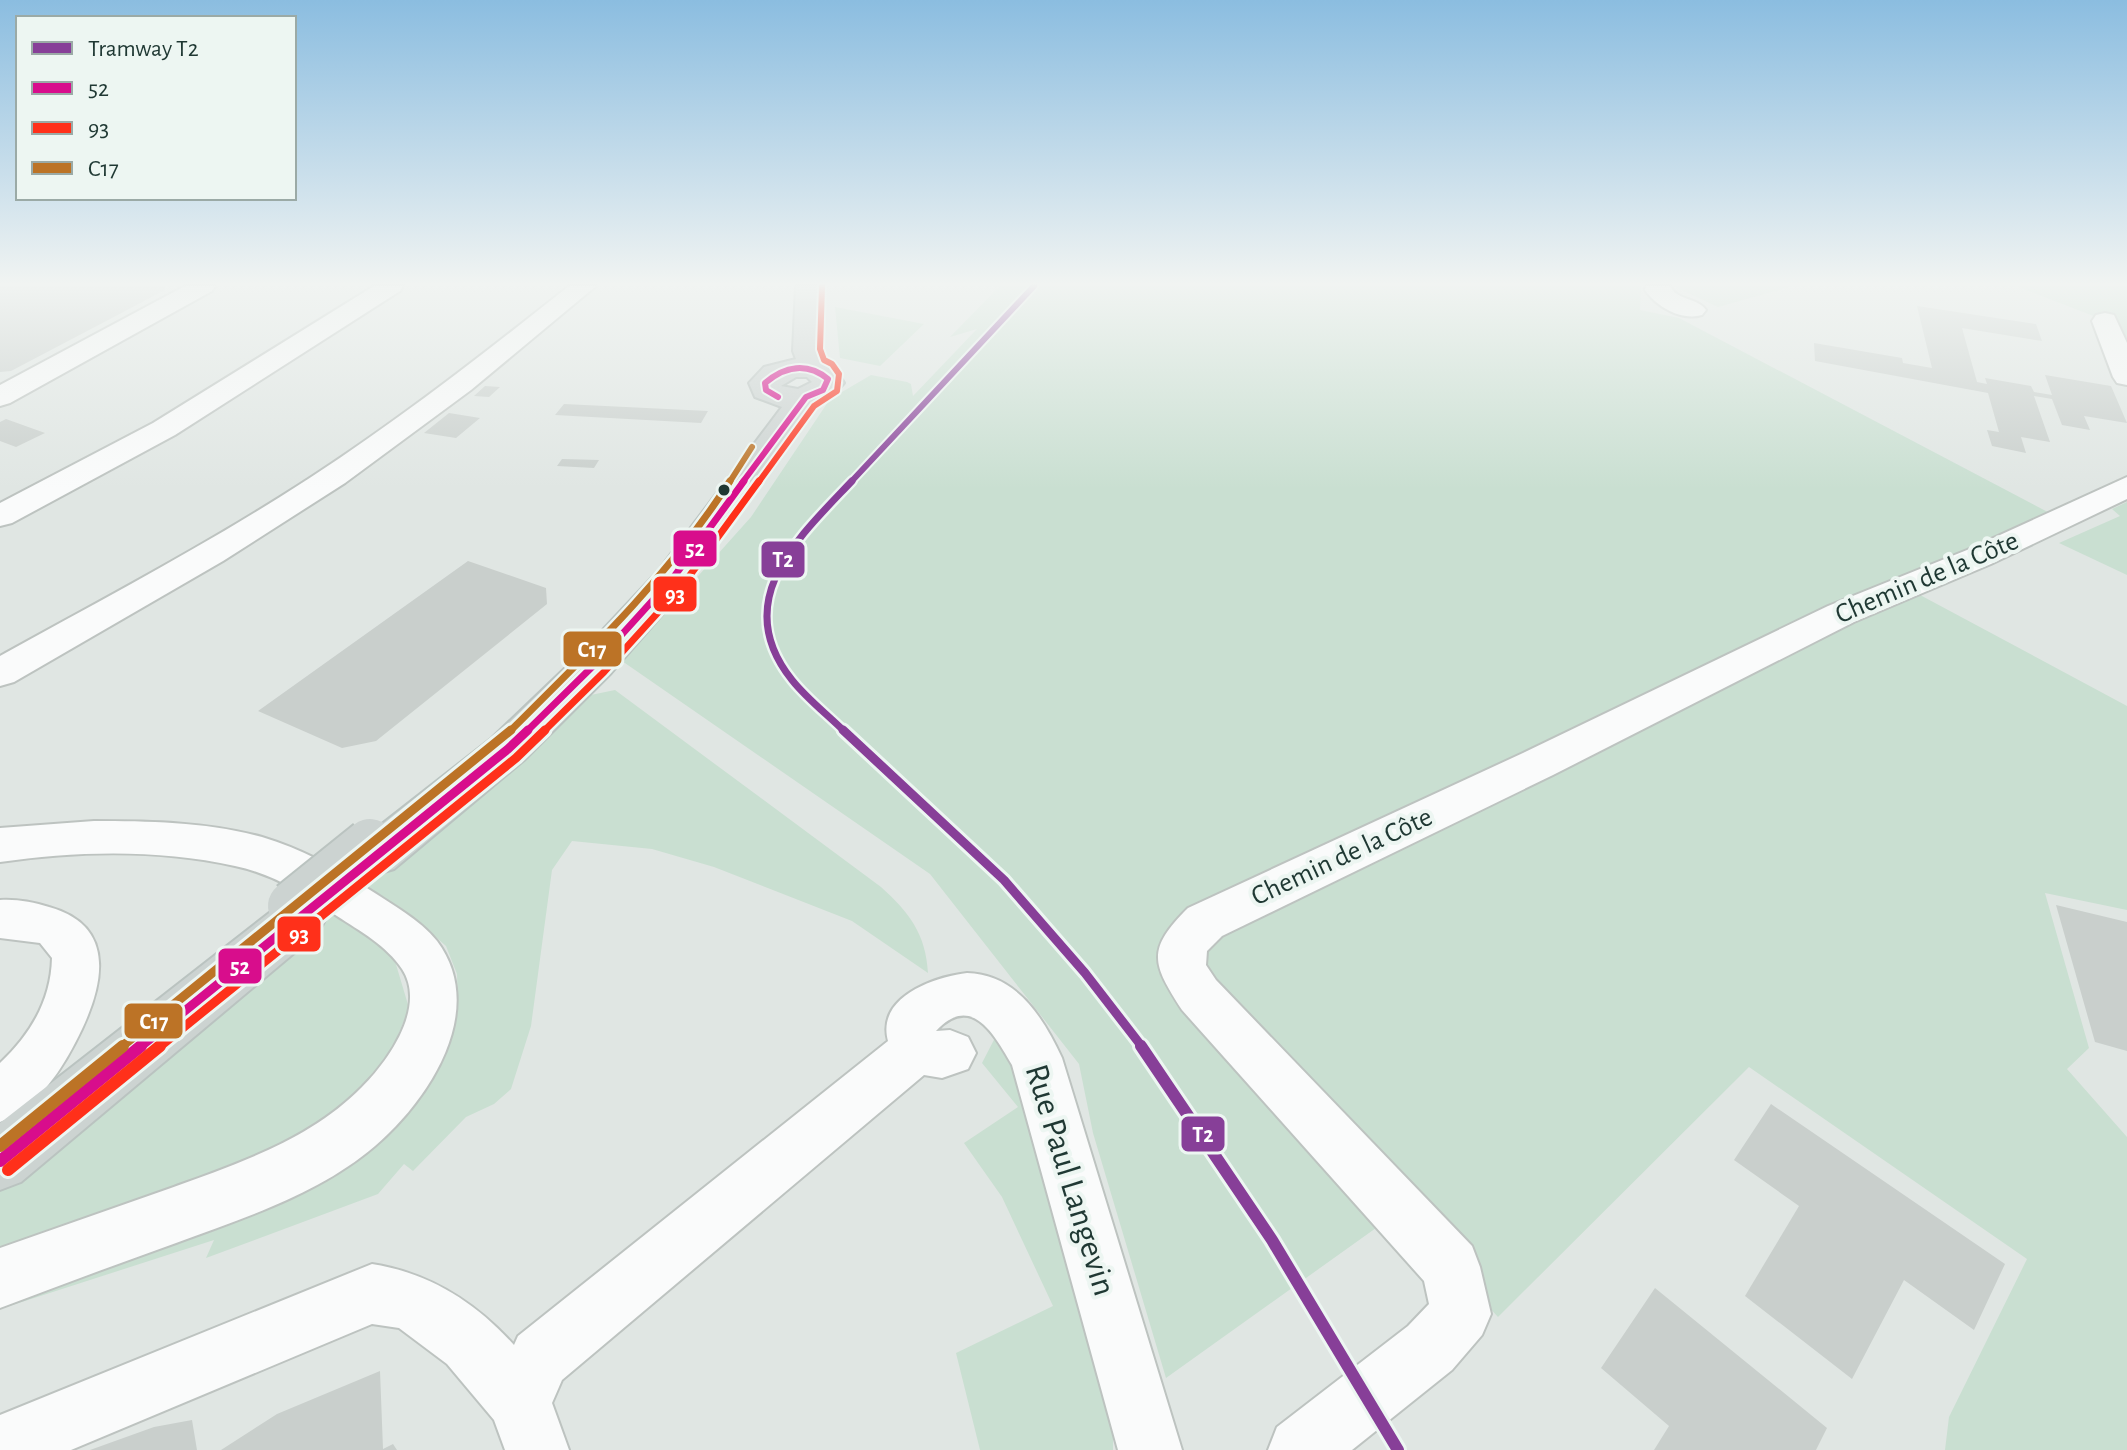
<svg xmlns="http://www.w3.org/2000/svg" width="2127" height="1450" viewBox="0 0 2127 1450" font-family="'Alegreya Sans',sans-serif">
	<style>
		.green { fill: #c9dfd1 }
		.building { fill: #c9cfcc }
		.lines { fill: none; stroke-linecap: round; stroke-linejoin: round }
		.minor-casing { stroke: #bdc3c0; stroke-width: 4 }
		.major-casing { stroke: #bac3c0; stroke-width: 4 }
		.minor { fill: #fafbfb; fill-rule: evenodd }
		.major { fill: #ccd3d1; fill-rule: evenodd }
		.major-bridge-casing { stroke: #bac3c0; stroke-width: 54; stroke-linecap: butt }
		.major-bridge { stroke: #ccd3d1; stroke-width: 50 }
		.bus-1-far3-casing { stroke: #edf6f2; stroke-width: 10 }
		.bus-1-far2-casing { stroke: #edf6f2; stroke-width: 12 }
		.bus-1-far1-casing { stroke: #edf6f2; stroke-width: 15 }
		.bus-1-casing { stroke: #edf6f2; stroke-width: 18 }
		.bus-2-far3-casing { stroke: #edf6f2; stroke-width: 10 }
		.bus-2-far2-casing { stroke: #edf6f2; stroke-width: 12 }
		.bus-2-far1-casing { stroke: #edf6f2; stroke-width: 15 }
		.bus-2-casing { stroke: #edf6f2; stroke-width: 18 }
		.bus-3-far3-casing { stroke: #edf6f2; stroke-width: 10 }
		.bus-3-far2-casing { stroke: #edf6f2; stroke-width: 12 }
		.bus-3-far1-casing { stroke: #edf6f2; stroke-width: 15 }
		.bus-3-casing { stroke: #edf6f2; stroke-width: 18 }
		.bus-1-far3 { stroke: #d80d8c; stroke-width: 6 }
		.bus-1-far2 { stroke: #d80d8c; stroke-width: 7 }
		.bus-1-far1 { stroke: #d80d8c; stroke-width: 9 }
		.bus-1 { stroke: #d80d8c; stroke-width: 12 }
		.bus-2-far3 { stroke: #ff301a; stroke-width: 6 }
		.bus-2-far2 { stroke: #ff301a; stroke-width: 7 }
		.bus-2-far1 { stroke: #ff301a; stroke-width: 9 }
		.bus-2 { stroke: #ff301a; stroke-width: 12 }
		.bus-3-far3 { stroke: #bc7326; stroke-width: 6 }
		.bus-3-far2 { stroke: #bc7326; stroke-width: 7 }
		.bus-3-far1 { stroke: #bc7326; stroke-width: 9 }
		.bus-3 { stroke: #bc7326; stroke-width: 12 }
		.tram-1-far3-casing { stroke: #edf6f2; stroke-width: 10 }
		.tram-1-far2-casing { stroke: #edf6f2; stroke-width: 12 }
		.tram-1-far1-casing { stroke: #edf6f2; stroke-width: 15 }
		.tram-1-casing { stroke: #edf6f2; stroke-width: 18 }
		.tram-1-far3 { stroke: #873f98; stroke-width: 6 }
		.tram-1-far2 { stroke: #873f98; stroke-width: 7 }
		.tram-1-far1 { stroke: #873f98; stroke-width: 9 }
		.tram-1 { stroke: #873f98; stroke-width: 12 }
		.bus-dot { fill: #1f3833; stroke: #edf6f2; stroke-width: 3 }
		.labels { text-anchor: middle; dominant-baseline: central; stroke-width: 8; stroke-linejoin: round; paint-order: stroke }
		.street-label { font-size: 28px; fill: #1f3833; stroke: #edf6f2 }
		.near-street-label { font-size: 34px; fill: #1f3833; stroke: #edf6f2 }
		.line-badge { stroke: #edf6f2; stroke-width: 3 }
		.badge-label { font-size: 22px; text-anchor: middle; font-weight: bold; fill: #fff }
	</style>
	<rect width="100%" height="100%" fill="#e0e6e3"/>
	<!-- green -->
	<path class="green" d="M 1000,286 L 1641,286 L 1640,310 L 1679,318 L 2061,519 L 1907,588 L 2127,706 L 2127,910 L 2045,893 L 2089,1048 L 2067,1069 L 2127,1137 L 2127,1450 L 1945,1450 L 1949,1417 L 2027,1259 L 1749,1067 L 1498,1317 L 1199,995 L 1183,944 L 1164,934 L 1162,971 L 1178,1001 L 1376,1228 L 1166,1378 L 1093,1133 L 1079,1064 L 930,874 L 622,661 L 751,517 L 830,399 L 871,375 L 907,382 L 911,384 L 913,396 L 977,329 L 950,337 Z
		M 1673,286 L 1793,286 L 1718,307 Z
		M 2016,286 L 2127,286 L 2127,365 L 2109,322 Z
		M 835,307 L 924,324 L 880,366 L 840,358 Z
		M 2127,502 L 2127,575 L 2059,543 L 2120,516 L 2112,509 Z
		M 615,690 L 881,887 C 909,912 926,934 928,973 L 852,921 L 714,867 L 652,849 L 572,841 L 552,870 L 531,1026 L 511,1089 L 494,1104 L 466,1117 L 413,1171 L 404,1164 L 378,1194 L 206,1258 L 214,1240 L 0,1309 L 0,1296 L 304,1183 L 444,1053 L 458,1011 L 457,974 L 446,946 L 422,925 L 360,885 L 586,696 Z
		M 328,909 L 392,951 L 409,1008 L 379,1083 L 304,1147 L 0,1260 L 0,1188 Z
		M 998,1032 L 1004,1032 L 1113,1431 L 1113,1450 L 980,1450 L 956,1353 L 1053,1306 L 1002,1197 L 964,1143 L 1018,1107 L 982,1063 Z"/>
	<!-- building -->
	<path class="building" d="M 0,286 L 165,286 L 165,290 L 110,319 L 11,371 L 0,372 Z
		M 1917,306 L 2036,324 L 2042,341 L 1962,328 L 1977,382 L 1987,384 L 1985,378 L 2031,386 L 2034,392 L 2052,395 L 2045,375 L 2111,386 L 2127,423 L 2084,416 L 2090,430 L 2062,425 L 2052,399 L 2034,396 L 2050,442 L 2021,437 L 2026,453 L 1992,446 L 1987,430 L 1999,432 L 1988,393 L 1815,361 L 1814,343 L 1902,358 L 1903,363 L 1932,368 Z
		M 485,386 L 500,387 L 489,397 L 474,396 Z
		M 564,404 L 708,411 L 701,423 L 555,415 Z
		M 449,413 L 480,418 L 456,438 L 424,433 Z
		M 6,419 L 45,433 L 16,447 L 0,441 L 0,422 Z
		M 562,459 L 599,460 L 594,468 L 557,466 Z
		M 468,561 L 546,588 L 547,604 L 376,741 L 342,748 L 258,711 Z
		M 2056,905 L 2127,922 L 2127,1051 L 2095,1042 Z
		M 1771,1104 L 2005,1264 L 1974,1330 L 1904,1280 L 1852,1379 L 1745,1296 L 1799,1206 L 1734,1160 Z
		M 1655,1288 L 1827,1428 L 1816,1450 L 1654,1450 L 1669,1426 L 1601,1368 Z
		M 380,1371 L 383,1449 L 393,1444 L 397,1450 L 221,1450 L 277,1414 Z
		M 192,1420 L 197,1450 L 90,1450 L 154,1427 Z"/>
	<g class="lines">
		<!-- minor casing -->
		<g class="minor-casing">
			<path id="minor" d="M 185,286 L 215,286 L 212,291 L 10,403 L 0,406 L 0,385 Z
				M 374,286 L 403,286 L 400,291 L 175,435 L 12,523 L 0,526 L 0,503 L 153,423 Z
				M 569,286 L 596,286 L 471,390 L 345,483 L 223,561 L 14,682 L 0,686 L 0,656 C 94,604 189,554 280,497 C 381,434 476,360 569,286 Z
				M 1646,286 L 1670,286 C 1677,301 1697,297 1706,310 L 1702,315 C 1681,321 1657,307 1645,290 Z
				M 2105,313 L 2114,315 L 2127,343 L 2127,385 L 2117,383 L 2113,377 L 2092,321 L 2096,315 Z
				M 2127,477 L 2127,499 L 1991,564 L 1854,622 L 1553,775 L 1222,936 L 1207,951 L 1206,965 L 1216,980 L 1472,1246 L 1480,1267 L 1491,1314 L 1482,1335 L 1452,1370 L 1352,1450 L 1268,1450 L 1277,1427 L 1408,1326 L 1429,1304 L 1424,1281 L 1182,1010 C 1152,963 1146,950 1188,908 L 1523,753 L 1828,606 L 1967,550 Z
				M 94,821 C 150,821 208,822 262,837 C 301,849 336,867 370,890 C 393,905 419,919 437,941 C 488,1009 430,1099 375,1146 C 319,1194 244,1218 176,1243 C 117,1264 58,1286 0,1308 L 0,1248 C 57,1228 114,1208 171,1188 C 239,1163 310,1140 362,1087 C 388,1061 427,1007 402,969 C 387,946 360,931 337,916 C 305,894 273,874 235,866 C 159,849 76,851 0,862 L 0,828 Z
				M 0,900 C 17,899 33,902 49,907 C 121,927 102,992 75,1043 C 58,1076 35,1108 0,1122 L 0,1063 C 31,1034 51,1000 52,958 L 40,943 L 0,938 Z
				M 967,973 C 1016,974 1043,1017 1062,1058 L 1182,1450 L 1118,1450 L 1012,1065 C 995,1036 972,992 936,1031 L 950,1030 L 968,1037 L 976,1053 L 968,1069 L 942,1078 L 924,1075 L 562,1380 L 552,1403 L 569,1450 L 505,1450 L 494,1420 L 447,1364 L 399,1328 L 372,1324 L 71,1450 L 0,1450 L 0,1415 L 372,1264 C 430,1273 475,1302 514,1345 L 518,1336 L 888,1041 C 876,997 934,977 967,973 Z"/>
		</g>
		<!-- major casing -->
		<g class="major-casing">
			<path id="major" d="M 796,286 L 824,286 C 823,302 818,353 827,364 C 834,371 839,373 844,383 L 833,396 L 817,404 L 687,586 L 611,673 L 524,760 L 394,869 L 377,874 L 360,869 L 353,855 L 360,841 L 492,738 L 581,653 L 659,570 L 782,407 L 755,397 L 749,383 L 764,367 L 796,359 L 793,351 ZM 796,377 L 807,377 L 812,382 L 798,389 L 781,386 Z
				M 300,897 L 318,903 L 326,918 L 318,933 L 21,1182 L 0,1190 L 0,1123 L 282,903 Z"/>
		</g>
		<!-- minor -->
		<use href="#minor" class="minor"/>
		<!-- major -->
		<use href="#major" class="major"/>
		<!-- major-bridge casing -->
		<g class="major-bridge-casing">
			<path id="major-bridge" d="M 293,906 L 370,844"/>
		</g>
		<!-- major-bridge -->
		<use href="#major-bridge" class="major-bridge"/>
		<!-- bus-1-far3 casing -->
		<g class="bus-1-far3-casing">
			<path id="bus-1-far3" d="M 742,483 L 806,397 L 823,390 L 828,379 C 807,362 785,366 765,383 L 766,390 L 778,397"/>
		</g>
		<!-- bus-1-far2 casing -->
		<g class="bus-1-far2-casing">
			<path id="bus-1-far2" d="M 526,732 L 596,663 L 673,578 L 744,481"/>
		</g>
		<!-- bus-1-far1 casing -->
		<g class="bus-1-far1-casing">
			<path id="bus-1-far1" d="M 139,1048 L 508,749 L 528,730"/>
		</g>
		<!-- bus-1 casing -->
		<g class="bus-1-casing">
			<path id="bus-1" d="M 0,1161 L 141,1046"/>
		</g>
		<!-- bus-2-far3 casing -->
		<g class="bus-2-far3-casing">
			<path id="bus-2-far3" d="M 758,483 L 814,406 L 837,391 L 839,374 L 832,364 L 824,360 L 820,349 L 822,286"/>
		</g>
		<!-- bus-2-far2 casing -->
		<g class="bus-2-far2-casing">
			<path id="bus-2-far2" d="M 543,732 L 604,672 L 682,586 L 759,481"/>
		</g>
		<!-- bus-2-far1 casing -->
		<g class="bus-2-far1-casing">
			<path id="bus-2-far1" d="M 158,1048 L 516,758 L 545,730"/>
		</g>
		<!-- bus-2 casing -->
		<g class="bus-2-casing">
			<path id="bus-2" d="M 8,1170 L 160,1046"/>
		</g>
		<!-- bus-3-far3 casing -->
		<g class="bus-3-far3-casing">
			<path id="bus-3-far3" d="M 729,483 L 752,447"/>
		</g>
		<!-- bus-3-far2 casing -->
		<g class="bus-3-far2-casing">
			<path id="bus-3-far2" d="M 509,732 C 588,654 670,575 730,481"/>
		</g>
		<!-- bus-3-far1 casing -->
		<g class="bus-3-far1-casing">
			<path id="bus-3-far1" d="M 120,1048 L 511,730"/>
		</g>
		<!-- bus-3 casing -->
		<g class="bus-3-casing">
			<path id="bus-3" d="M 0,1146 L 123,1046"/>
		</g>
		<!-- bus-1-far3 -->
		<use href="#bus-1-far3" class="bus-1-far3"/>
		<!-- bus-1-far2 -->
		<use href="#bus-1-far2" class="bus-1-far2"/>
		<!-- bus-1-far1 -->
		<use href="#bus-1-far1" class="bus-1-far1"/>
		<!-- bus-1 -->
		<use href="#bus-1" class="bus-1"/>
		<!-- bus-2-far3 -->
		<use href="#bus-2-far3" class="bus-2-far3"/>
		<!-- bus-2-far2 -->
		<use href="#bus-2-far2" class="bus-2-far2"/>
		<!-- bus-2-far1 -->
		<use href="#bus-2-far1" class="bus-2-far1"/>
		<!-- bus-2 -->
		<use href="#bus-2" class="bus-2"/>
		<!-- bus-3-far3 -->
		<use href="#bus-3-far3" class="bus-3-far3"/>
		<!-- bus-3-far2 -->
		<use href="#bus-3-far2" class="bus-3-far2"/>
		<!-- bus-3-far1 -->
		<use href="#bus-3-far1" class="bus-3-far1"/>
		<!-- bus-3 -->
		<use href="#bus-3" class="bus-3"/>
		<!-- tram-1-far3 casing -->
		<g class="tram-1-far3-casing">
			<path id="tram-1-far3" d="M 850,483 L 1034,286"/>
		</g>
		<!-- tram-1-far2 casing -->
		<g class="tram-1-far2-casing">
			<path id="tram-1-far2" d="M 845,732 C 828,715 807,699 792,680 C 728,600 800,536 852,481"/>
		</g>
		<!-- tram-1-far1 casing -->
		<g class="tram-1-far1-casing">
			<path id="tram-1-far1" d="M 843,730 L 1004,880 L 1085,973 L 1143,1048"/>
		</g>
		<!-- tram-1 casing -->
		<g class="tram-1-casing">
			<path id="tram-1" d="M 1141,1046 L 1272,1240 L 1398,1450"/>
		</g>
		<!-- tram-1-far3 -->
		<use href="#tram-1-far3" class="tram-1-far3"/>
		<!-- tram-1-far2 -->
		<use href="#tram-1-far2" class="tram-1-far2"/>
		<!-- tram-1-far1 -->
		<use href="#tram-1-far1" class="tram-1-far1"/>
		<!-- tram-1 -->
		<use href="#tram-1" class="tram-1"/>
	</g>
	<!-- sky -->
	<linearGradient id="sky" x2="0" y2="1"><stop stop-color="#8bbde0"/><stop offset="0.58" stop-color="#f1f4f2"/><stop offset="1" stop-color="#f1f4f2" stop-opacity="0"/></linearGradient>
	<rect width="2127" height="489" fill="url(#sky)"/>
	<!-- markers -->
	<circle class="bus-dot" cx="724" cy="490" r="7"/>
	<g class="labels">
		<!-- street labels -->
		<g class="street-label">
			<text transform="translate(1927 578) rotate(-23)">Chemin de la Côte</text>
			<text transform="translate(1342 857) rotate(-25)">Chemin de la Côte</text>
		</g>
		<!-- near-street labels -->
		<g class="near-street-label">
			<text transform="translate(1070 1180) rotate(73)">Rue Paul Langevin</text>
		</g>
	</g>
	<g class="line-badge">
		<rect x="672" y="529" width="46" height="39" rx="8" fill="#d80d8c"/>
		<rect x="760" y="540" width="46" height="39" rx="8" fill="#873f98"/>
		<rect x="652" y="575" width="46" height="38" rx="8" fill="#ff301a"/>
		<rect x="562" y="630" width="61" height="38" rx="8" fill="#bc7326"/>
		<rect x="276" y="915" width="46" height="38" rx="8" fill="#ff301a"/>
		<rect x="217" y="947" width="46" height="38" rx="8" fill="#d80d8c"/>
		<rect x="123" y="1002" width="61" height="38" rx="8" fill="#bc7326"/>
		<rect x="1180" y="1115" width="46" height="38" rx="8" fill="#873f98"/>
	</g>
	<g class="badge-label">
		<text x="695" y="556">52</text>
		<text x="783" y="567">T2</text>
		<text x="675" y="602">93</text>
		<text x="592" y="657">C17</text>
		<text x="299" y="942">93</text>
		<text x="240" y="974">52</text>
		<text x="154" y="1029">C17</text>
		<text x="1203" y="1142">T2</text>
	</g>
	<!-- legend -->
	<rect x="16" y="16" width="280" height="184" fill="#edf6f2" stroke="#9baaa6" stroke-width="2"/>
	<rect x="32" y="42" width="40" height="12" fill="#873f98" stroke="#9baaa6" stroke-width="2"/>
	<text x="88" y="56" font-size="24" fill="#1f3833">Tramway T2</text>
	<rect x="32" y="82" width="40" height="12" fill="#d80d8c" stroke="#9baaa6" stroke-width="2"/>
	<text x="88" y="96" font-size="24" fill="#1f3833">52</text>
	<rect x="32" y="122" width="40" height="12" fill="#ff301a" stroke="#9baaa6" stroke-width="2"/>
	<text x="88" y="136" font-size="24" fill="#1f3833">93</text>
	<rect x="32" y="162" width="40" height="12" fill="#bc7326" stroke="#9baaa6" stroke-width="2"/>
	<text x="88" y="176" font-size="24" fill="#1f3833">C17</text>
</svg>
